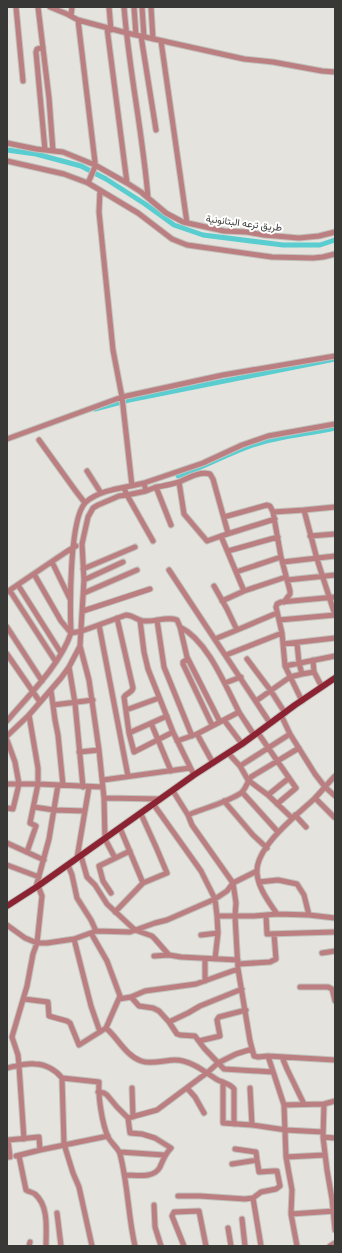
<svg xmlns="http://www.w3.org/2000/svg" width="342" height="1253" viewBox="0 0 342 1253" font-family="Figtree,Vazirmatn,sans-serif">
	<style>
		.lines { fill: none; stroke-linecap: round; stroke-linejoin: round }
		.canal { stroke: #59cdcf; stroke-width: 5 }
		.minor-casing { stroke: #c2c1bc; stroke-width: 7 }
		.major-casing { stroke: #c2c1bc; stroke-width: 8 }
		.minor { stroke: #bb7f81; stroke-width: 5 }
		.major { stroke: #8c2333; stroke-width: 6 }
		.labels { text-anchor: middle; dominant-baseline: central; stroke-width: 4; stroke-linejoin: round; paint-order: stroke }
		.street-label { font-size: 10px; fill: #383836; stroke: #fff }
	</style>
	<rect width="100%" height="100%" fill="#e4e3dd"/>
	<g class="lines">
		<!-- canal -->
		<path class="canal" d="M 7,150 L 36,154 L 81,166 L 106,179 L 145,204 L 174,225 L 203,235 L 283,245 L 320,245 L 335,240
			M 95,409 L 129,400 L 335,359
			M 178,476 C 204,467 227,454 253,445 C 279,436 308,434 335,428"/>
		<!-- minor casing -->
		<g class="minor-casing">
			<path id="minor" d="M 16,7 L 23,81
				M 38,7 L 49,98 L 53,151
				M 50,7 L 67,14 L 78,20 L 127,33 L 244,59 L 273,62 L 322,71 L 335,72
				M 109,7 L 111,30
				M 124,7 C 129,71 143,134 148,198
				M 134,7 L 136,35
				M 142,7 L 144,37
				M 151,7 L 153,39
				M 71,16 L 72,7
				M 78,20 L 95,162 L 94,169 L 88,183
				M 107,28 L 127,183
				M 141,36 L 156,130
				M 161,41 L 187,223
				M 43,47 L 37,49 L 36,52 L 45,150
				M 7,143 L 36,149 L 63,152 L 95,165 L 127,183 L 141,192 L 166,213 L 183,222 L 224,231 L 247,232 L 264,235 L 299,238 L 319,236 L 335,232
				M 7,161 L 64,174 L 88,183 L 138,213 L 172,239 L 187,245 L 272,257 L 313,258 L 323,257 L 335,254
				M 100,190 L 99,212 L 113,350 L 122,397 L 132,486
				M 7,439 L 122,397 L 223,375 L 335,356
				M 39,440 L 75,490 L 85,503
				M 87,471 L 101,493
				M 179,482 L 184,514 L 207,541 L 221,536
				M 156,487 C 164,486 172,484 179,482 C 188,478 200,471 210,474 L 213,479 L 228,533
				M 124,488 L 127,495 L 146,491 L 156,487 L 171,525
				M 146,491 L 144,483 L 203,463 L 242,445 L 268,436 L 335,424
				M 335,507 L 304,510 L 317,559 L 335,615
				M 224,517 L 267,505 L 270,506 L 273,512
				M 310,536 L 335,534
				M 228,551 L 278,537
				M 52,562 L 70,599
				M 283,562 L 335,556
				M 83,569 L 135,547
				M 169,570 L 270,723
				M 236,572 L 281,557
				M 34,574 L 61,621 L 71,633
				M 84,580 L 123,562
				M 287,580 L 335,575
				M 18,585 L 61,653
				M 214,586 L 227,609 L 237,630 L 277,613
				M 10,591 L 56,662
				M 244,591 L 286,577
				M 7,592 L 66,552 L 76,546
				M 84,593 L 137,570
				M 222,601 L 244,591 L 221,536 L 275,519
				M 284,602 L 290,594 L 290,591 L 281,557 L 273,512 L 304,510
				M 83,611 L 150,589
				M 117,618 L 133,688 C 132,693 126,693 124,697 L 129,733 L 134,752 L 173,732
				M 140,620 L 144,652 L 148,669 L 173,732 L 194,775
				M 157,620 L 164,667 L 192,736
				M 279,620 L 335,615
				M 99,625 L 128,776
				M 7,627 L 42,681
				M 180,627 C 208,641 225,685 239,712 C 244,720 249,727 254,735
				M 71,633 L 82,631 L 126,615 C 133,615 138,621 144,621 C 155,622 167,616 177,620 L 180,627 L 187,657 L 220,722
				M 215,639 L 237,630
				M 297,643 L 299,663 L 302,674 L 314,672
				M 283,644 L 335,638
				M 80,646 L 89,680 L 99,750 L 104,798 L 105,839 L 115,858
				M 7,654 L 40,702
				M 226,655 L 282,633
				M 188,659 L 183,662 L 183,664 L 212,725
				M 247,659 L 271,691 L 285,713
				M 313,660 L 314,672 L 322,687
				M 285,666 L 335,656
				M 69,667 L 75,703 L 83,787
				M 225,683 L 241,677
				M 51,691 L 53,705
				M 256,701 L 290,677 L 302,674
				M 302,701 L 285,666 L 282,633 L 276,607 L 277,604 L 281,602 L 335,597
				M 126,710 L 159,698
				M 281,715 L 290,734 L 315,774 L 325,787 L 335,796
				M 224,720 L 242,744
				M 7,721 C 29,695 60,665 71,633 C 70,609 69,517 86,502 C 101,489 125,488 144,483
				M 151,723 L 171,771
				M 129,733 L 167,716
				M 258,733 L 296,788 L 277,804
				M 197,734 L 213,763
				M 7,736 L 29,715 L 61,678 L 69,667 L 80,646 L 84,580 L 82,544 L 88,517 L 93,508 L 98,505 L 119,496 L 127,495 L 153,541
				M 7,740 L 15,762 L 19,784 L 13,809 L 7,808
				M 177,741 L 197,734 L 239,712
				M 79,752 L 99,750
				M 228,753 L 240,766 L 248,780 L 268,795 L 292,818
				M 240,766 L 290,734
				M 103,780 L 190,768
				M 7,784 L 38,784 L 103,787
				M 63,785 L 58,735 L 55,720 L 53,705 L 93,700
				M 173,791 L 188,815 L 192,825 L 233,883 L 236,903 L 235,916 L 238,969 L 250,1041 L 254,1056 L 258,1057 L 268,1056 L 335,1060
				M 242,792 L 278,832
				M 268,795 L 289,778
				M 104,798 L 161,799
				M 315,798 L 334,817
				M 224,801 L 253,835 L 267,848
				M 154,805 L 201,871 L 215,899 L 217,916
				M 34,807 L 54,810 L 85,811
				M 188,815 C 204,808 226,803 241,793 C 246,789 247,782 251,777 L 299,748
				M 295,815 L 306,827
				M 120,828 L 143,883
				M 7,843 L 44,860
				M 27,852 L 36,826 L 30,823 L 38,784 L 38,768 L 29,715
				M 81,856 L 87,877 L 95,885 L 107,904 L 135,930 L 152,936 L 155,939 L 169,955
				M 77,858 L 89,787
				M 7,865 L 39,877
				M 68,865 L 72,875 L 77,898 L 91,920 L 96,931
				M 259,882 L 278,880 L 297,884 L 304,895 L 309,915
				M 36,887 L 49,839 L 58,785
				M 111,893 L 103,881 L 99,866 L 130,851
				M 115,912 L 143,883 L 167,873 L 156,847 L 141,814
				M 277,914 C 269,902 258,888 257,873 C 255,847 297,815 314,799 C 321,792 328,783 335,776
				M 266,915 L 267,934 L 335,932
				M 7,925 L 25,938 L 37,943 L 47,943 L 74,939 L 96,931 L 130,932 L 155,923 L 167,920 L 215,899 L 227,891 L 233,883 L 257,871
				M 201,935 L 218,933
				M 74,939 L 91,1006 L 100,1032
				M 322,953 L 335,951
				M 154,956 L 169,955 L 181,957 L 238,960
				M 215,959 L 218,933 L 217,916 L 254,916 L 277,914 L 309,915 L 335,918
				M 238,964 L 270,962 L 276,959 L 274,934
				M 205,981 L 205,959
				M 300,987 L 328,987 L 332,989 L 335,1001
				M 131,997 L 139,1006 L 153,1008 L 159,1011 L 169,1022 L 177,1034 L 180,1035 L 195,1036 L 204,1048 L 224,1069 L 273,1072
				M 24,999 L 48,1002 L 49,1016 L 67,1021 L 70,1023 L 79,1045 L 106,1028 L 120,996 L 107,961 L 91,933
				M 119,999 L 131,997 L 145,991 L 196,984 L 238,969
				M 169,1022 L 188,1013 L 200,1006 L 242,989
				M 106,1028 C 118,1038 125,1055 141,1061 C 152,1065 164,1060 175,1060 C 190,1060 204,1071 216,1079 C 222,1083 230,1083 234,1089 L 234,1124
				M 199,1041 L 220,1036 L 217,1020 L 219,1017 L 246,1010
				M 268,1056 L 284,1105 L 286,1157 L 292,1190 L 291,1214 L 297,1246
				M 282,1057 L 287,1069 L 304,1104
				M 7,1068 C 16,1066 26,1063 35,1064 C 45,1064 56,1070 62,1078 L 64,1144 L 73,1173 L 79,1187 L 92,1246
				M 62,1078 L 99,1082 C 98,1097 102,1123 108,1137 C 111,1143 119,1149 120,1154 C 128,1184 128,1216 135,1246
				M 223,1082 L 223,1123 L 252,1125 L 286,1130 L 323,1132
				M 132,1088 L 133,1117
				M 187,1088 L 195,1097 L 204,1113
				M 250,1088 L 252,1125
				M 98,1092 L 104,1093 L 107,1095 L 117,1107 L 128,1118 L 130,1133 L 142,1134 L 155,1138 L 171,1148 C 165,1154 163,1160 160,1167 C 154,1179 136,1175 125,1175
				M 324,1104 L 323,1137 L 327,1170 L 332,1199 L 335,1230
				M 284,1105 L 324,1104 L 335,1101
				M 128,1118 L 157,1110 L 208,1072 L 218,1063 L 236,1054 L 252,1049
				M 323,1137 L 335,1138
				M 24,1139 L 19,1066 L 18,1055 L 12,1037 L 27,986 L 33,954 L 37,943 L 42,896 L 38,886
				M 120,1152 L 164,1155
				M 16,1156 L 40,1150
				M 19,1156 L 26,1190 C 29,1192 32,1192 35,1194 C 49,1206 46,1229 46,1246
				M 7,1157 L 10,1157 L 8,1140 L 39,1137 L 40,1150 L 108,1136
				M 286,1157 L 325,1155
				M 232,1164 L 257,1160
				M 178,1196 L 200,1196 L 245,1199 L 253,1198 L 261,1192 L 276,1189 L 280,1186 L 277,1171 L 274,1171 L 259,1172 L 257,1160 L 256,1152 L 235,1149
				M 253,1198 L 261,1246
				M 154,1205 L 155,1227 L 161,1246
				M 57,1213 L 61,1246
				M 291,1214 L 335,1211
				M 242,1219 L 245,1246
				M 228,1228 L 231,1246
				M 29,1246 L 30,1242
				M 184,1246 L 172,1216 L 174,1212 L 199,1211 L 206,1246
				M 330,1246 L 335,1243"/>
		</g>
		<!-- major casing -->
		<g class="major-casing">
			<path id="major" d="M 7,906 L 38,886 L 194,775 L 242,744 L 295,705 L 335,678"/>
		</g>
		<!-- minor -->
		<use href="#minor" class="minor"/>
		<!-- major -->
		<use href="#major" class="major"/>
	</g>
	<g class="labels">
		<!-- street labels -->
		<g class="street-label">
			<text transform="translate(244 223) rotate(7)">طريق ترعه البتانونية</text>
		</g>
	</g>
	<!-- border -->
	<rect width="342" height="1253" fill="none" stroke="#383836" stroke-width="16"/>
</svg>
